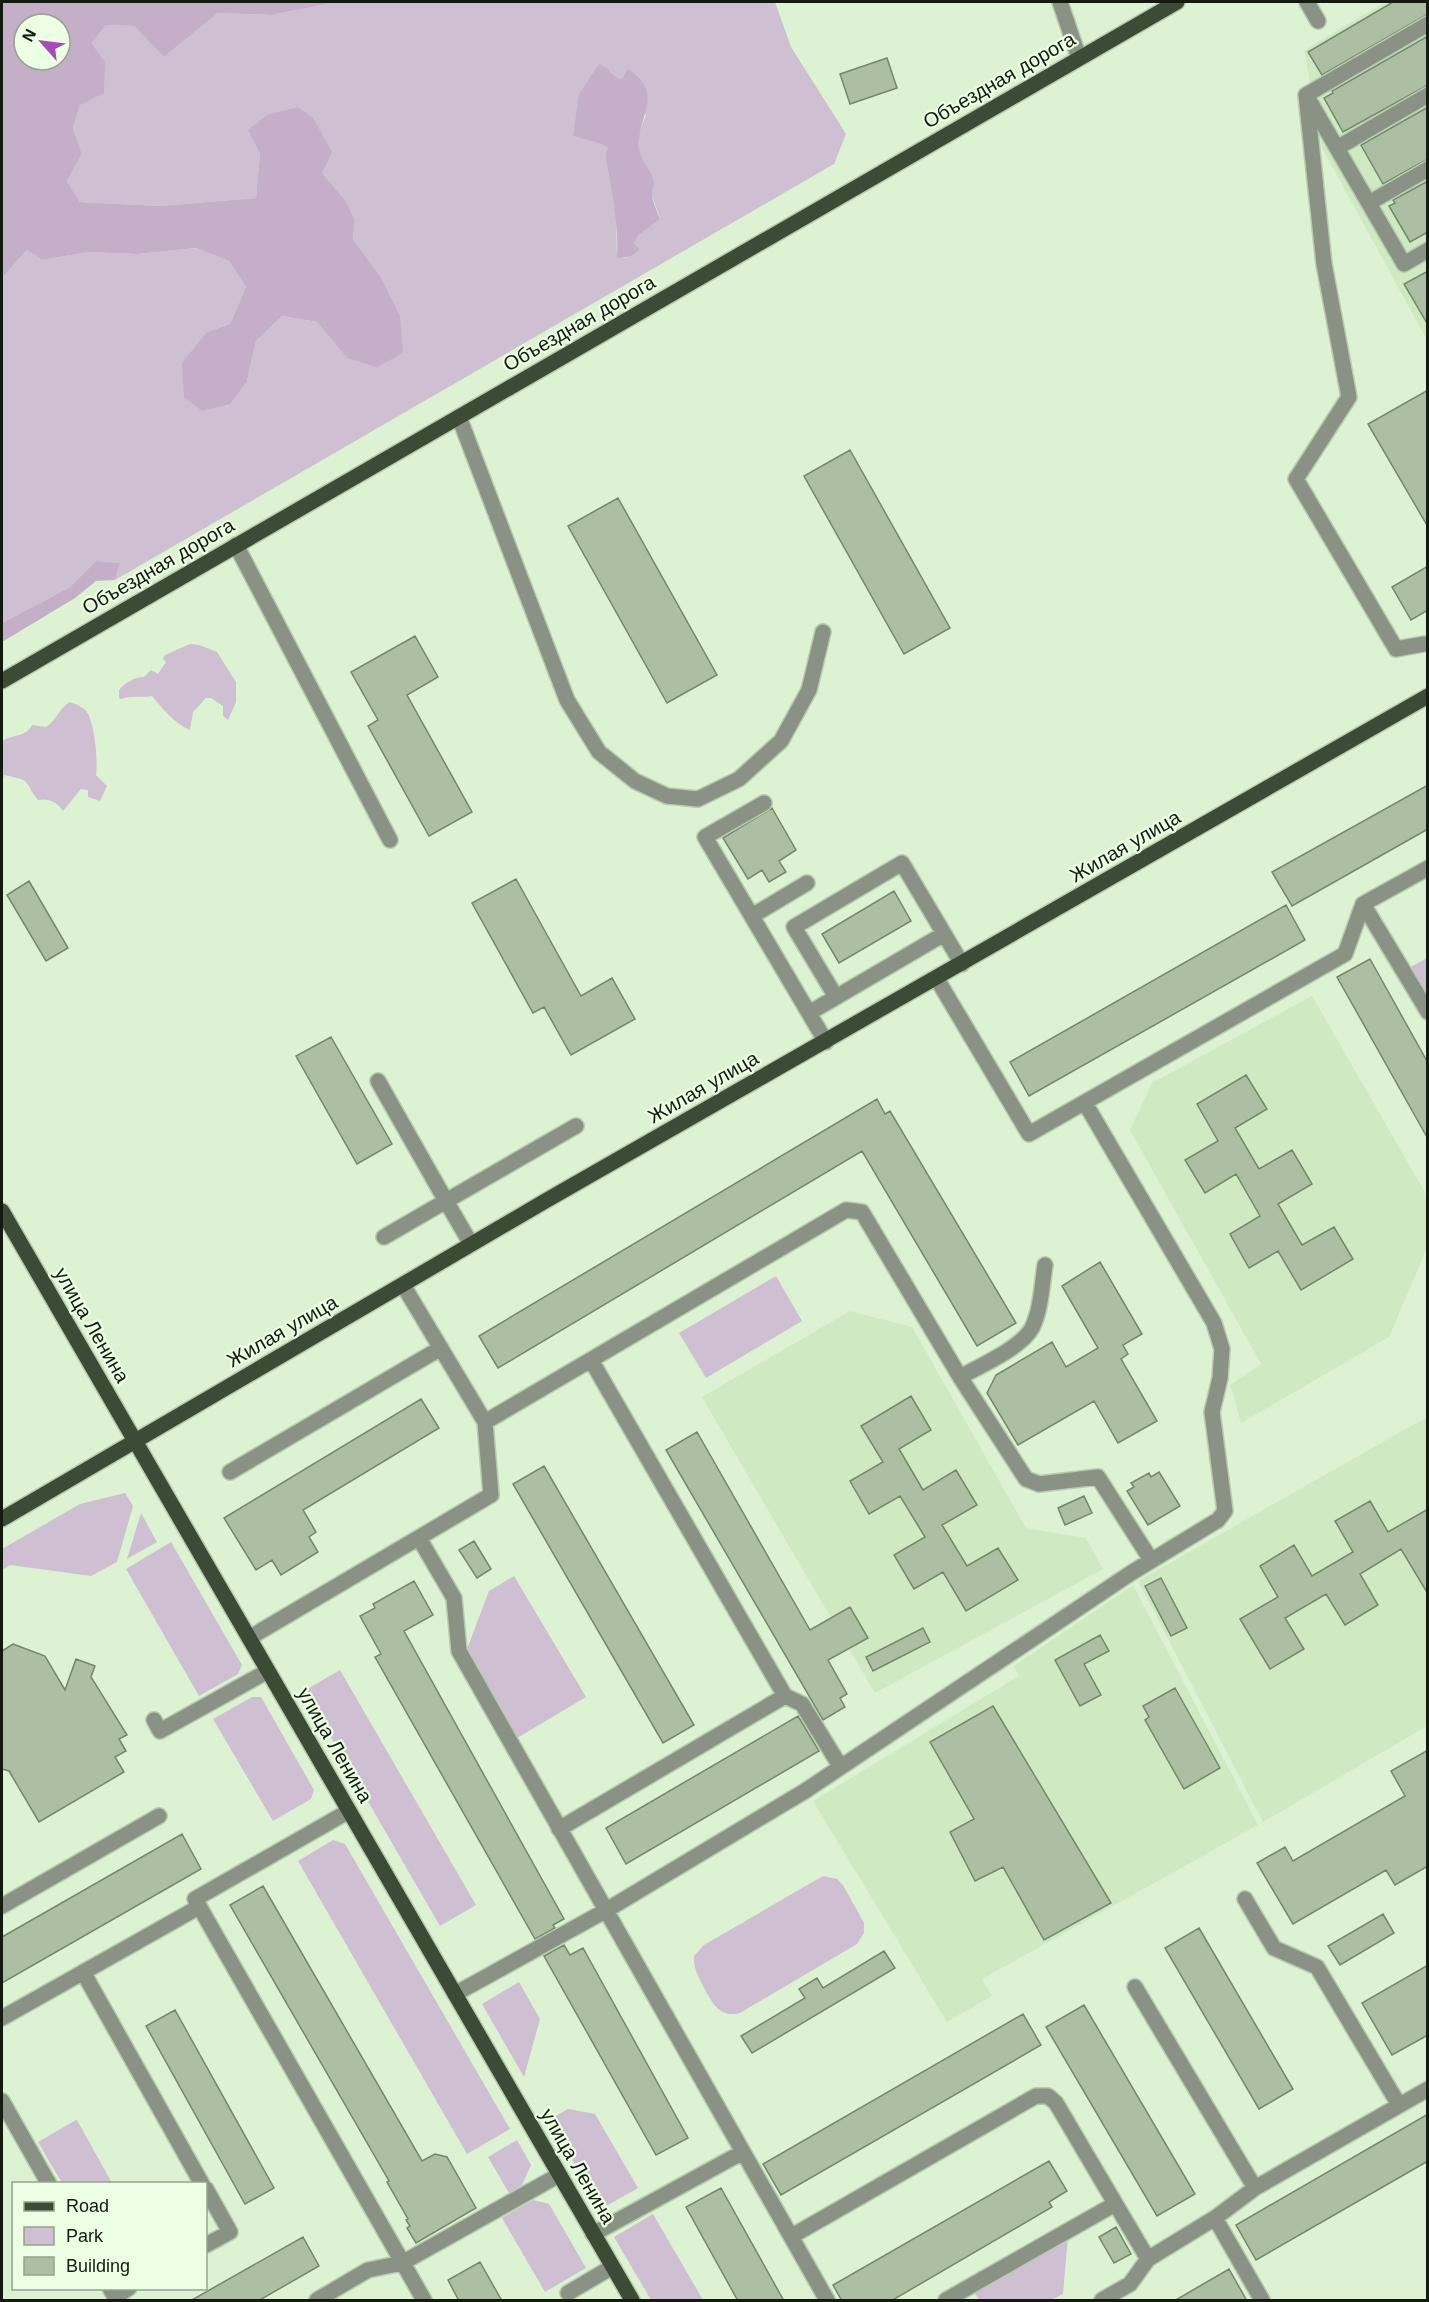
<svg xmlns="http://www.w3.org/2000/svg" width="1429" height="2302" viewBox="0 0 1429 2302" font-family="Arial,sans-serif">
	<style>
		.built { fill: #cfe9c2 }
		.green { fill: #cfbfd2; fill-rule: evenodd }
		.forest { fill: #c4aec8; fill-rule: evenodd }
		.building { fill: #acbfa2; stroke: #74876a; stroke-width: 1.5 }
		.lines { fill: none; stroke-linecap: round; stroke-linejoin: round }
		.minor-casing { stroke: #b8cbaf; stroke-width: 18 }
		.major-casing { stroke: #b8cbaf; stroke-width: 18 }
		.minor { stroke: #899285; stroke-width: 15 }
		.major { stroke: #3c4b35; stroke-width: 15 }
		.labels { text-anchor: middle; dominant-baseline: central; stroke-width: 4.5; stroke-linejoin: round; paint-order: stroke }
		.street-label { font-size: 20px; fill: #131b10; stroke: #ecfee4 }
	</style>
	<rect width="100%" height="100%" fill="#dcf2d2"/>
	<!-- built -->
	<path class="built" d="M 1385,2 L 1427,2 L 1427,340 L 1322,148 L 1304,50 Z
		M 1312,996 L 1427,1196 L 1427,1248 L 1389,1337 L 1241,1423 L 1230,1385 L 1261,1364 L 1130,1130 L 1152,1083 Z
		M 850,1311 L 912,1327 L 1026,1528 L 1086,1538 L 1103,1569 L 875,1693 L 702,1397 Z
		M 1427,1417 L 1427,1726 L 1263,1822 L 1138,1581 Z
		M 1133,1585 L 1258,1825 L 982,1979 L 992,1996 L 947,2022 L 813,1801 L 1019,1676 L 1014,1666 Z"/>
	<!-- green -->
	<path class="green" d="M 336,2 L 775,2 L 791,47 L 846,134 L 834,164 L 115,580 L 120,563 L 96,561 L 70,587 L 2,623 L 2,278 L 27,250 L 42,260 L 89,252 L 137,254 L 196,248 L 229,261 L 246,287 L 230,324 L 207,332 L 247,381 L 256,341 L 282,316 L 317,322 L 347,358 L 380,276 L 353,239 L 355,220 L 346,201 L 322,173 L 260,153 L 256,198 L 160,206 L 80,202 L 67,181 L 82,154 L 73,128 L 80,105 L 90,43 L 106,25 L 134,26 L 164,57 L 218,13 L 272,15 ZM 603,65 L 617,78 L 622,79 L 646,115 L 639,133 L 639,151 L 654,183 L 651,192 L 660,219 L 638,236 L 634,243 L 640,249 L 626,258 L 617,257 L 616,214 L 605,154 L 608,148 L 601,144 L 573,136 Z
		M 190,644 L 199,645 L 217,652 L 236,682 L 236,702 L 228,720 L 223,716 L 223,706 L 211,698 L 206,698 L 193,712 L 190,730 C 175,724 162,708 152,696 C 141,698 132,695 121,699 L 119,698 L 119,690 C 125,683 134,677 144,677 L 151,670 L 158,674 L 166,662 L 163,659 L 165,655 Z
		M 70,702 C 78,705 86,708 89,716 C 95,731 98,760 96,775 L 107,786 L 100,801 L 88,797 L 88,790 L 81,789 L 63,811 C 57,802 49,798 38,800 C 22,779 33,781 4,775 L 2,782 L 2,741 C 13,734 25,738 32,725 L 46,727 C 57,720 59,708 70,702 Z
		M 1427,958 L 1427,996 L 1411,967 Z
		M 776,1276 L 802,1321 L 706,1378 L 679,1333 Z
		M 125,1493 L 133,1506 L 117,1562 L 91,1576 L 10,1565 L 2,1570 L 2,1549 L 80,1504 Z
		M 141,1513 L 157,1542 L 127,1559 Z
		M 171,1542 L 242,1665 L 238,1674 L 199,1696 L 126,1569 Z
		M 514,1576 L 586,1697 L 517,1738 L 467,1649 L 489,1591 Z
		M 340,1670 L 476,1905 L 440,1926 L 304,1691 Z
		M 252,1697 L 261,1697 L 314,1790 L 311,1799 L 273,1821 L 213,1719 Z
		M 333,1840 L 345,1844 L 510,2129 L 467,2154 L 298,1861 Z
		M 823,1876 L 837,1879 L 843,1885 L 864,1923 L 864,1933 L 857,1944 L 740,2013 C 720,2018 713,2004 704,1988 C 699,1977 693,1969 694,1956 L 704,1945 Z
		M 519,1982 L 540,2019 L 524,2077 L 482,2004 Z
		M 568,2109 L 595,2114 L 638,2188 L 601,2209 L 549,2120 Z
		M 76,2120 L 77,2120 L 112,2183 L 62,2183 L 38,2142 Z
		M 517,2140 L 531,2165 L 522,2185 L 509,2193 L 488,2157 Z
		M 533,2200 L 549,2204 L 586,2268 L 545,2292 L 502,2218 Z
		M 653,2214 L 703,2300 L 651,2300 L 614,2237 Z
		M 1068,2236 L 1063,2294 L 1051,2300 L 979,2300 L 974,2292 Z"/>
	<!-- forest -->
	<path class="forest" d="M 2,2 L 336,2 L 272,15 L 218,13 L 164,57 L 134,26 L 106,25 L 91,43 L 105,62 L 104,93 L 80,105 L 73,128 L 82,154 L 67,181 L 80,202 L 160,206 L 256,198 L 260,153 L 248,130 L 267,115 L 298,107 L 313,118 L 332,152 L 322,173 L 346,201 L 355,220 L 353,239 L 380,276 L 400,316 L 403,353 L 377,367 L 347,358 L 317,322 L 282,316 L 256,341 L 247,381 L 230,404 L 202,411 L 184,397 L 182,363 L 207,332 L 230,324 L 246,287 L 229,261 L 196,248 L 137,254 L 89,252 L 42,260 L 27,250 L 2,278 ZM 24,24 L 60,24 L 60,60 L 24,60 Z
		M 599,64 C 609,66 612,78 622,79 L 628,69 C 667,94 635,119 639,149 C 641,161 653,172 654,183 C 654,187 651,189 652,193 C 652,201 657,211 660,219 L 638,236 L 634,243 L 640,249 C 634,256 626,258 617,258 C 619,222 611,188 605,154 L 608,148 L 601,144 L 573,136 L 579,94 Z
		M 96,561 L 120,563 L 115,580 L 96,581 L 75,598 L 2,642 L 2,623 L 70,587 Z"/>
	<!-- building -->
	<path class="building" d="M 1393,2 L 1428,2 L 1428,14 L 1322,75 L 1308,52 Z
		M 1428,36 L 1428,85 L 1343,132 L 1324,98 L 1333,93 L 1332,91 Z
		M 887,58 L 897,88 L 850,104 L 840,74 Z
		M 1428,107 L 1428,159 L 1383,184 L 1361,145 Z
		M 1428,181 L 1428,232 L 1410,242 L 1389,206 L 1395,203 L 1393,200 Z
		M 1428,271 L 1428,325 L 1404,284 Z
		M 1428,390 L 1428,527 L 1368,424 Z
		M 850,450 L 950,628 L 904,654 L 804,476 Z
		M 618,498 L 717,675 L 667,703 L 568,526 Z
		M 1428,566 L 1428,610 L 1411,620 L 1392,587 Z
		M 415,636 L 438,677 L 407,695 L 472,812 L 429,836 L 368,726 L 378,720 L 351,672 Z
		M 1428,785 L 1428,829 L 1292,906 L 1272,872 Z
		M 772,808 L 796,850 L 779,861 L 786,872 L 769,882 L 762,870 L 748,879 L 723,838 Z
		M 516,879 L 581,996 L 612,978 L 635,1019 L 571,1055 L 544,1007 L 533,1013 L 472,903 Z
		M 29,881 L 68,948 L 46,961 L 7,895 Z
		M 894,891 L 911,921 L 839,963 L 822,934 Z
		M 1286,905 L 1305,940 L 1029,1096 L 1010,1062 Z
		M 1370,959 L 1428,1063 L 1428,1139 L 1337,977 Z
		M 331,1037 L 392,1144 L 357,1164 L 296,1056 Z
		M 1246,1075 L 1267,1109 L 1235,1128 L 1259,1169 L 1292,1150 L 1312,1184 L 1278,1204 L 1302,1245 L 1334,1227 L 1353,1259 L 1301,1290 L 1278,1251 L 1249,1268 L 1230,1234 L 1260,1216 L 1236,1174 L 1205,1193 L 1185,1160 L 1218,1141 L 1197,1104 Z
		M 877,1099 L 885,1114 L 890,1111 L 1016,1323 L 977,1346 L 862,1151 L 498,1368 L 479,1336 Z
		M 1100,1262 L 1142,1334 L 1123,1345 L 1128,1354 L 1121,1359 L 1157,1421 L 1118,1443 L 1094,1401 L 1018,1445 L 987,1393 L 996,1375 L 1052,1342 L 1066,1367 L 1098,1348 L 1062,1286 Z
		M 911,1396 L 931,1430 L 899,1449 L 923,1490 L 956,1470 L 977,1505 L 942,1525 L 967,1566 L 998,1548 L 1018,1580 L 966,1611 L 943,1572 L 914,1589 L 894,1555 L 925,1537 L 900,1496 L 869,1514 L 850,1481 L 883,1462 L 861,1426 Z
		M 421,1399 L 439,1428 L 303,1510 L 316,1532 L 309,1537 L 318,1552 L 281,1575 L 272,1560 L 256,1570 L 224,1518 Z
		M 697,1432 L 810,1630 L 850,1607 L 868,1638 L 828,1660 L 847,1694 L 840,1698 L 845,1707 L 823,1720 L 666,1450 Z
		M 544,1466 L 694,1725 L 663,1743 L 513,1484 Z
		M 1159,1472 L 1180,1506 L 1148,1525 L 1127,1491 L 1134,1487 L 1131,1483 L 1149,1473 L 1151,1477 Z
		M 1084,1496 L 1092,1513 L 1065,1525 L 1058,1508 Z
		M 1370,1501 L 1388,1532 L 1428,1509 L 1428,1594 L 1401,1549 L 1360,1574 L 1378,1605 L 1345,1625 L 1326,1594 L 1285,1618 L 1304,1649 L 1270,1669 L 1240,1619 L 1278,1597 L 1260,1566 L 1294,1545 L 1312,1576 L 1353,1552 L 1335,1521 Z
		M 474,1541 L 491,1569 L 477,1578 L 459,1550 Z
		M 1161,1578 L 1187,1628 L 1171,1636 L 1145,1586 Z
		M 414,1581 L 433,1615 L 404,1631 L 564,1919 L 553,1925 L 555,1928 L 535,1939 L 375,1657 L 381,1654 L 360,1616 L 375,1608 L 373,1604 Z
		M 923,1628 L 930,1642 L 873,1671 L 866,1657 Z
		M 1100,1635 L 1109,1651 L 1084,1664 L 1101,1695 L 1080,1706 L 1055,1660 Z
		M 13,1644 L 45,1656 L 65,1690 L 76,1659 L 95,1666 L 91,1677 L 127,1735 L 119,1739 L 126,1751 L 115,1757 L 124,1772 L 39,1822 L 9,1771 L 2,1769 L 2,1651 Z
		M 1175,1688 L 1220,1768 L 1184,1789 L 1145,1720 L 1149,1717 L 1143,1706 Z
		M 993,1706 L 1111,1903 L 1044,1940 L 1003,1867 L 975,1881 L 950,1832 L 974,1819 L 930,1742 Z
		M 798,1716 L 819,1751 L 626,1864 L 606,1828 Z
		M 1428,1750 L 1428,1866 L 1395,1885 L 1386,1870 L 1293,1924 L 1257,1863 L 1285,1847 L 1293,1861 L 1405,1796 L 1391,1771 Z
		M 182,1834 L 201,1869 L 2,1983 L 2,1937 Z
		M 263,1886 L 422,2161 L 435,2154 L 447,2157 L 476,2208 L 416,2243 L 407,2228 L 410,2226 L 406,2220 L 408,2219 L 387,2182 L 389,2181 L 230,1905 Z
		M 1383,1914 L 1394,1933 L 1340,1965 L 1328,1946 Z
		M 1199,1928 L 1293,2089 L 1259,2109 L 1165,1948 Z
		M 564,1945 L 570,1955 L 583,1948 L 688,2138 L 656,2155 L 544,1956 Z
		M 884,1951 L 895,1968 L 752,2053 L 741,2036 L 805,1998 L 799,1989 L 817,1978 L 823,1988 Z
		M 1428,1965 L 1428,2035 L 1392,2055 L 1362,2003 Z
		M 1084,2005 L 1195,2194 L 1157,2216 L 1046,2027 Z
		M 175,2010 L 274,2188 L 245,2204 L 146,2026 Z
		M 1023,2014 L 1041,2045 L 781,2195 L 763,2164 Z
		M 1428,2114 L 1428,2161 L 1256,2260 L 1236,2225 Z
		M 1049,2161 L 1067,2191 L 1049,2202 L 1052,2207 L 891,2301 L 842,2301 L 833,2285 Z
		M 721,2188 L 784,2301 L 738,2301 L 686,2207 Z
		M 1116,2227 L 1131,2254 L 1114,2263 L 1099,2237 Z
		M 303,2237 L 319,2266 L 258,2301 L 190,2301 Z
		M 480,2262 L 502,2301 L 459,2301 L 448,2280 Z
		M 1229,2269 L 1247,2301 L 1174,2301 Z"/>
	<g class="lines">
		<!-- minor casing -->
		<g class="minor-casing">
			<path id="minor" d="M 1060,2 L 1079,58
				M 1307,2 L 1318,21
				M 1309,100 L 1404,264 L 1428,250
				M 1337,148 L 1428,95
				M 1369,203 L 1428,169
				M 459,417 L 567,700 L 599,752 L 635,781 L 667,796 L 698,799 L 739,779 L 781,741 L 809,690 L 823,632
				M 236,545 L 390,840
				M 1424,644 L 1396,649 L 1296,479 L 1349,397 L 1324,264 L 1306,95 L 1428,24
				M 764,803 L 705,837 L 826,1042
				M 1363,904 L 1428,1012
				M 752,916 L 807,883
				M 937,979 L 1029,1134 L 1345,954 L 1363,904 L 1428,868
				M 836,997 L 794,927 L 902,863 L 962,964
				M 809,1013 L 944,934
				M 378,1081 L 446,1201 L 576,1126
				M 384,1237 L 446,1201 L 471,1244
				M 403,1285 L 485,1422 L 846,1210 L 862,1212 L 960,1377 L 1026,1479 L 1039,1484 L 1098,1477 L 1151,1560
				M 960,1377 C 980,1366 1021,1348 1032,1328 C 1041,1310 1042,1284 1045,1265
				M 230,1472 L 441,1348
				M 419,1538 L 454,1598 L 459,1651 L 827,2300
				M 249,1638 L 491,1495 L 485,1422
				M 785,1696 L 802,1704 L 840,1766
				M 154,1720 L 160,1731 L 268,1671
				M 349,1811 L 195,1899 L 424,2300
				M 559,1829 L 785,1696 L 591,1360
				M 1245,1899 L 1274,1948 L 1317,1967 L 1399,2105
				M 2,1906 L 159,1816
				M 83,1972 L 202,2184
				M 1135,1987 L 1255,2188
				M 455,1994 L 605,1911 L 805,1791 L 1131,1573 L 1218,1520 L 1225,1511 L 1212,1412 L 1220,1378 L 1222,1349 L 1214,1323 L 1085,1103
				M 2,2018 L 199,1907
				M 2,2101 L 49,2184
				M 206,2189 L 230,2232 L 206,2245
				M 1215,2218 L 1262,2300
				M 593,2234 L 743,2152
				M 792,2236 L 1036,2096 L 1048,2096 L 1056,2103 L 1148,2259
				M 110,2288 L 115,2297 L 129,2288
				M 568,2293 L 612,2267
				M 317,2300 L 368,2270 L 402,2263 L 559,2175
				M 946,2300 L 1115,2204
				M 1102,2300 L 1130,2284 L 1148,2259 L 1215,2218 L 1255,2188 L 1428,2089"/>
		</g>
		<!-- major casing -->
		<g class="major-casing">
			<path id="major" d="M 2,681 L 1177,2
				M 2,1211 L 632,2300
				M 2,1519 L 547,1200 L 1428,696"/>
		</g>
		<!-- minor -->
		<use href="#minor" class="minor"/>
		<!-- major -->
		<use href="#major" class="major"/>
	</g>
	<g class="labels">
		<!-- street labels -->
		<g class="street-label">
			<text transform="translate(999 80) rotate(-30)">Объездная дорога</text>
			<text transform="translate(579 323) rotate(-30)">Объездная дорога</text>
			<text transform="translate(158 566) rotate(-30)">Объездная дорога</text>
			<text transform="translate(1125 846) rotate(-30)">Жилая улица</text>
			<text transform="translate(703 1087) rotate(-30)">Жилая улица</text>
			<text transform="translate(92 1325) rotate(60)">улица Ленина</text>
			<text transform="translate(282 1331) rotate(-30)">Жилая улица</text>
			<text transform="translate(335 1745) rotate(60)">улица Ленина</text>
			<text transform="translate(578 2166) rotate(60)">улица Ленина</text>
		</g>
	</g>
	<!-- border -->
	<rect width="1429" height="2302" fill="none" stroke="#131b10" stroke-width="6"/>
	<!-- legend -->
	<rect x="12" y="2182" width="195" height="108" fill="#ecfee4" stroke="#95a38f" stroke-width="1.5"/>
	<rect x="24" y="2202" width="30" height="9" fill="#3c4b35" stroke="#95a38f" stroke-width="1.5"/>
	<text x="66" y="2212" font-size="18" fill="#131b10">Road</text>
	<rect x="24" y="2227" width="30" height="18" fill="#cfbfd2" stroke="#95a38f" stroke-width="1.5"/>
	<text x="66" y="2242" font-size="18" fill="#131b10">Park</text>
	<rect x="24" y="2257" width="30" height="18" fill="#acbfa2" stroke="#95a38f" stroke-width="1.5"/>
	<text x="66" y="2272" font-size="18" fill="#131b10">Building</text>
	<!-- north arrow -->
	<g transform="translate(42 42) rotate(298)"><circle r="28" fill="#ecfee4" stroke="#95a38f" stroke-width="1.5"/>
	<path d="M0-4.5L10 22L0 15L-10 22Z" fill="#a64cb7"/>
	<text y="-9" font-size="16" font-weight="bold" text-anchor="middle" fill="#131b10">N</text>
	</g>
</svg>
